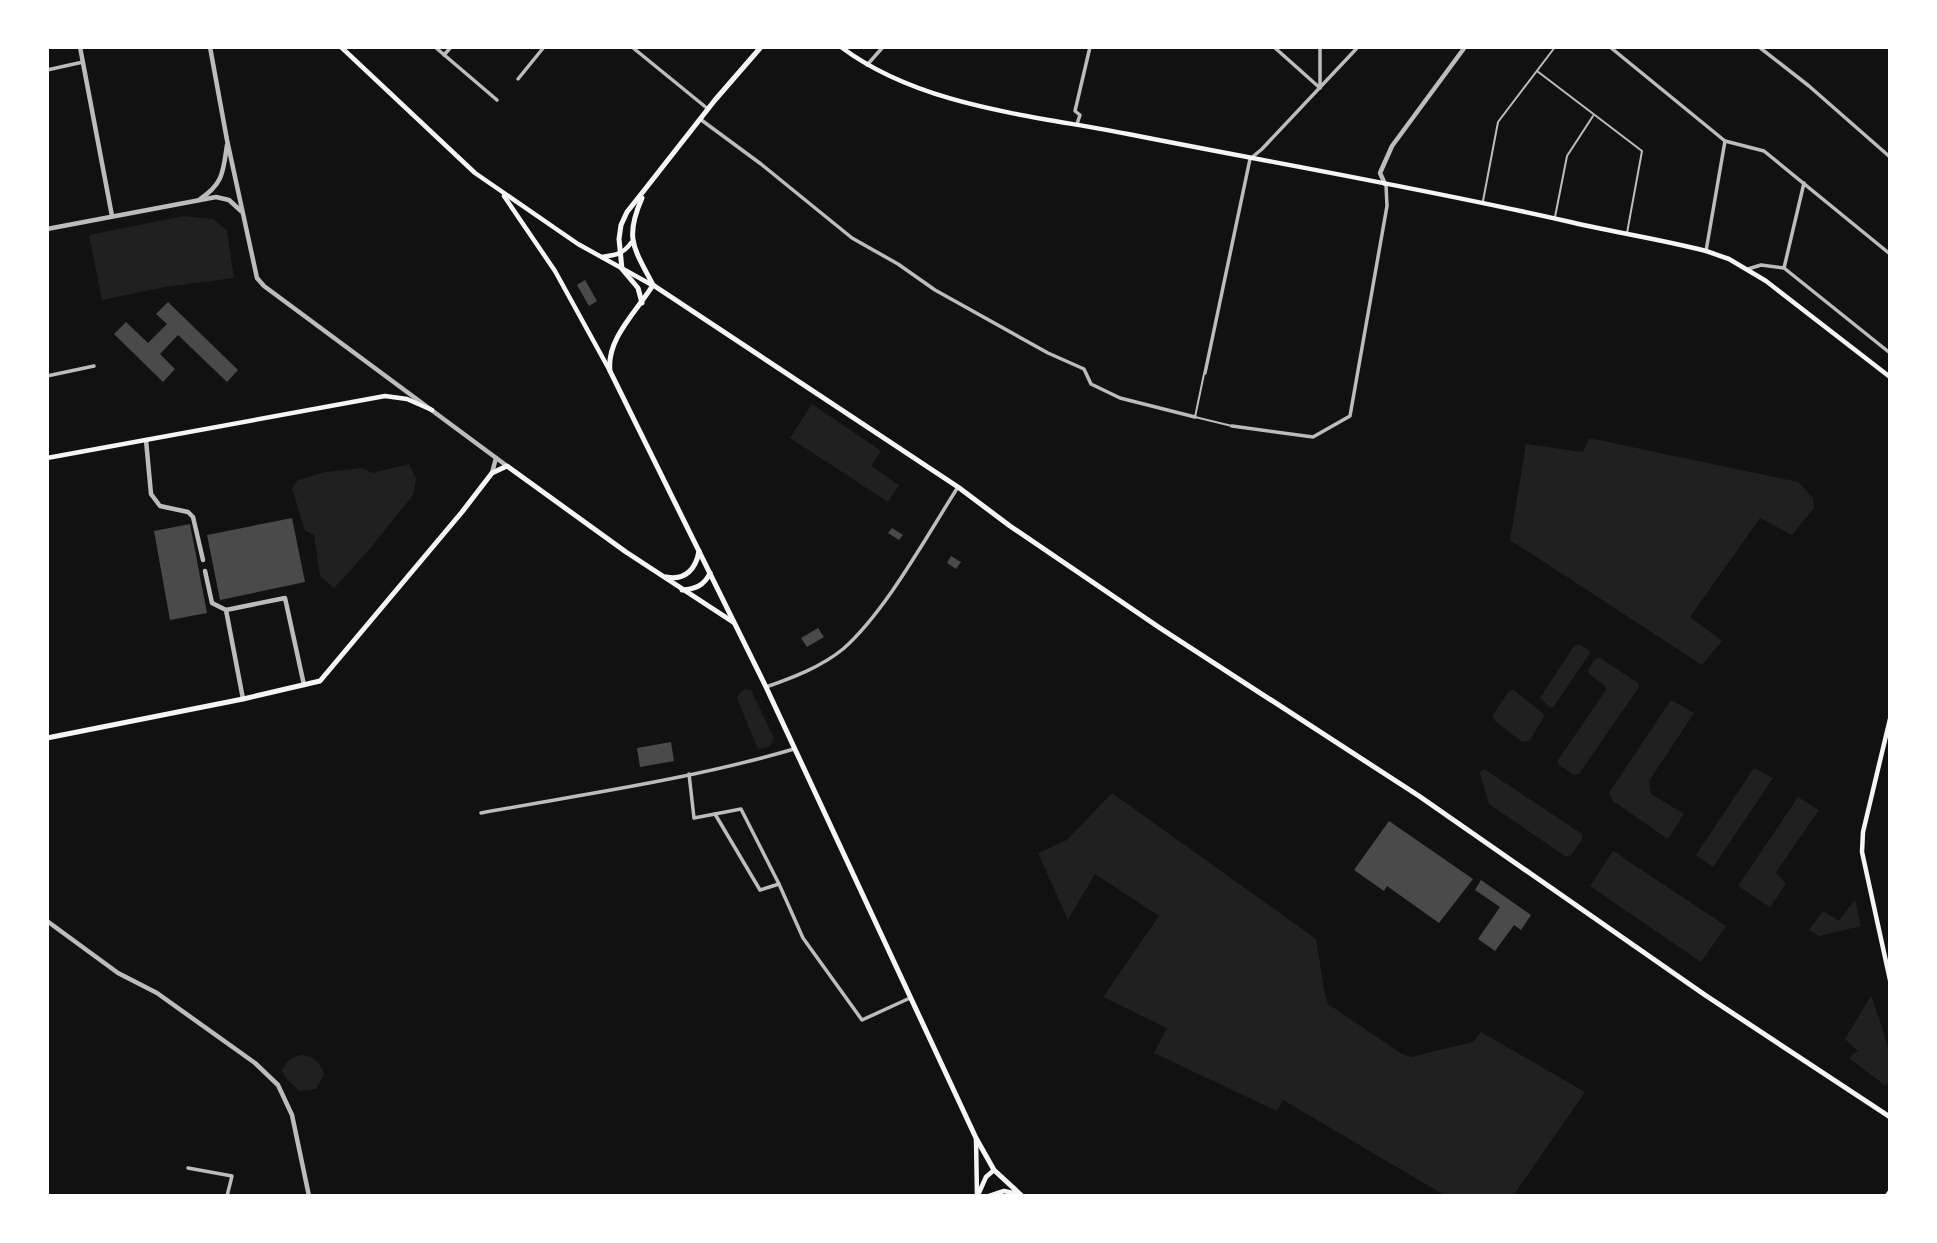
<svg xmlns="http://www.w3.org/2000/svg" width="1937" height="1243" font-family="Commissioner,sans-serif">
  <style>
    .green { fill: #202020 }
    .building { fill: #4a4a4a }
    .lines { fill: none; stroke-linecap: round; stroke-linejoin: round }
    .service { stroke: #bcbcbc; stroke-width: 2 }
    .minor { stroke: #bcbcbc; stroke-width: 3.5 }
    .tertiary { stroke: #bcbcbc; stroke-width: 4.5 }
    .secondary { stroke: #f5f5f5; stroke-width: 4.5 }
    .primary { stroke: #f5f5f5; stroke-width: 5 }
  </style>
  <rect width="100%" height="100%" fill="#111"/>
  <g class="green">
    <polygon points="184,216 213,219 227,231 234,278 165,287 102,300 89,235"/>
    <polygon points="812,404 881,451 871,466 899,485 888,502 790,438"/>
    <polygon points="1589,438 1798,482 1813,498 1814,508 1792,535 1760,518 1690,617 1722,641 1702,665 1510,540 1526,444 1583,452"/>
    <polygon points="409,464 416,479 413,495 369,550 334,588 320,576 314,535 305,531 292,488 298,480 325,472 362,468 373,473"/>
    <polygon points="1579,644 1588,650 1590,653 1554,706 1550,708 1540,698 1574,646"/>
    <polygon points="1600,658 1638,683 1639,687 1579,774 1574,775 1558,764 1558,760 1606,690 1604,685 1589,674 1588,670 1595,659"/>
    <polygon points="745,689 751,690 774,738 769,747 758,749 737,698 740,692"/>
    <polygon points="1514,690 1545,715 1530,740 1522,742 1494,720 1493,715 1509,691"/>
    <polygon points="1671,700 1694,713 1649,781 1651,794 1684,814 1668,839 1613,801 1609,793"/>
    <polygon points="1754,768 1773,778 1713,867 1696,855"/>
    <polygon points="1484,769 1582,834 1582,840 1570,856 1565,856 1489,804 1480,773"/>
    <polygon points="1112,793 1316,939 1325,995 1328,1004 1402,1054 1411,1057 1473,1042 1481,1032 1585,1092 1513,1196 1446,1196 1283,1100 1277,1111 1154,1053 1167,1028 1103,997 1159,916 1095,874 1068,920 1038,853 1067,840"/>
    <polygon points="1798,797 1819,810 1776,872 1786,884 1770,907 1738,886"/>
    <polygon points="1613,851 1726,926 1701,962 1590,886"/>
    <polygon points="1855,899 1861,926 1819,936 1809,930 1823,911 1839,921"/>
    <path d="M1871,996C1878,1017 1900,1067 1886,1086L1849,1058L1858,1051L1845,1039Z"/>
    <path d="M303,1055C315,1057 321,1063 324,1075L316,1089L299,1091L285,1077L282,1070C288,1060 292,1056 303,1055Z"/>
  </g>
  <g class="building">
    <polygon points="585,280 597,301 589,306 577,285"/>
    <polygon points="168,302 238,370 227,382 178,335 160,354 175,369 163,382 114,334 126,322 148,343 167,324 156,314"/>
    <polygon points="292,518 305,582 220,600 207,535"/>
    <polygon points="190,524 207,613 170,620 154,531"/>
    <polygon points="892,528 903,535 899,540 888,533"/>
    <polygon points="951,556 961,562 956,569 947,563"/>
    <polygon points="818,628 824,637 807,647 801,638"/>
    <polygon points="671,742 674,761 640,767 637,748"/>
    <polygon points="1389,821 1473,879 1439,923 1387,886 1384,891 1354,870"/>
    <polygon points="1481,880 1531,915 1521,930 1514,925 1495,951 1478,939 1500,907 1475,890"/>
  </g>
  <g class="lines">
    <g class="service">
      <polyline points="1537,71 1642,151 1627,233"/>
      <polyline points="1483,201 1498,122 1555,47"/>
      <polyline points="1555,217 1567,156 1593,116"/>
      <polyline points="1204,374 1195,417 1232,426"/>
    </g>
    <g class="minor">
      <polyline points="435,47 497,100"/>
      <polyline points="632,47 708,109"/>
      <polyline points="1274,47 1320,88"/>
      <polyline points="1610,47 1725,141 1764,151 1890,254"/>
      <polyline points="1759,47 1809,86 1890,157"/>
      <polyline points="444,55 451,47"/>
      <polyline points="867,65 883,47"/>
      <polyline points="47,70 83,62"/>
      <polyline points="518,79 544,47"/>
      <polyline points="1320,85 1320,47"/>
      <polyline points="700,119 761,164 852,238 898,264 935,290 1048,353 1084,369 1091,384 1120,398 1195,417"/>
      <polyline points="1077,124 1080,115 1075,111 1090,47"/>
      <polyline points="1706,251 1725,141"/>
      <polyline points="1784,268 1804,183"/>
      <polyline points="1748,269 1761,265 1784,268 1890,353"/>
      <polyline points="1205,373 1250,159 1262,149 1358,47"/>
      <polyline points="47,376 94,366"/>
      <polyline points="1232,426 1313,437 1350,416 1387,206 1386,185"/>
      <path d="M766,687C792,678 821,667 843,649C886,611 926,537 958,487"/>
      <polyline points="689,774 694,818 715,814 760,890 779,884 803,938 862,1020 910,998"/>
      <path d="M481,813C585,794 692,779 794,749"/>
      <polyline points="715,814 741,809 779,884"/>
      <polyline points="188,1168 232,1176 227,1196"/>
    </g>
    <g class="tertiary">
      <polyline points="80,47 112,216"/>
      <polyline points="210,47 227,140 257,278 264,286 507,466"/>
      <polyline points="1385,184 1380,173 1392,146 1465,47"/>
      <path d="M200,199C224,183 223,171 227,145"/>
      <polyline points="47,229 216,197 229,200 241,211"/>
      <polyline points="146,440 151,494 160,506 188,512 193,517 203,560"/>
      <polyline points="492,473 496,458"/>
      <polyline points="205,571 212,603 226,610"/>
      <polyline points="243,699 226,610 285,598 304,685"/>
      <polyline points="47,921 118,973 157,993 255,1063 278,1085 292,1115 309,1196"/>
    </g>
    <g class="secondary">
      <polyline points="341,47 475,173 578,244 652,285"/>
      <path d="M841,47C921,107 1032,115 1128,134C1274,163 1421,188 1566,221C1612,232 1660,239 1706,251L1729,259L1766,281L1890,377"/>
      <polyline points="504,196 555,271 610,371"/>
      <path d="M602,257C616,255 623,254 631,243"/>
      <polyline points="47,458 385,396 407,399 432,410"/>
      <polyline points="1890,719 1863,832 1862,852 1890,980"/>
      <polyline points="976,1139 977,1196"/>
      <polyline points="978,1195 986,1177 994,1170"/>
      <polyline points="989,1196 1004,1191 1018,1194"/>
    </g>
    <g class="primary">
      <path d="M642,198C624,239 634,248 653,285"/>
      <polyline points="653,285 958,487 1010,526 1160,628 1419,796 1705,995 1890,1117"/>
      <path d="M653,285C637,311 606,339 610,371L766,687L976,1138L994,1170L1022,1196"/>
      <polyline points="642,303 638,288 622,269 619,239 621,225 627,212 646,188 715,100 761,47"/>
      <path d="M666,577C685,581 696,569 699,551"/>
      <path d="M682,590C695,589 704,586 710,573"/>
      <polyline points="47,738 243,699 320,681 462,512 492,473 507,466 626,552 733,622"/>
      <polyline points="1887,1196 1890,1192"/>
    </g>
  </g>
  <rect width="1937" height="1243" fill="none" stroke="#ffffff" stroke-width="98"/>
</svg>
